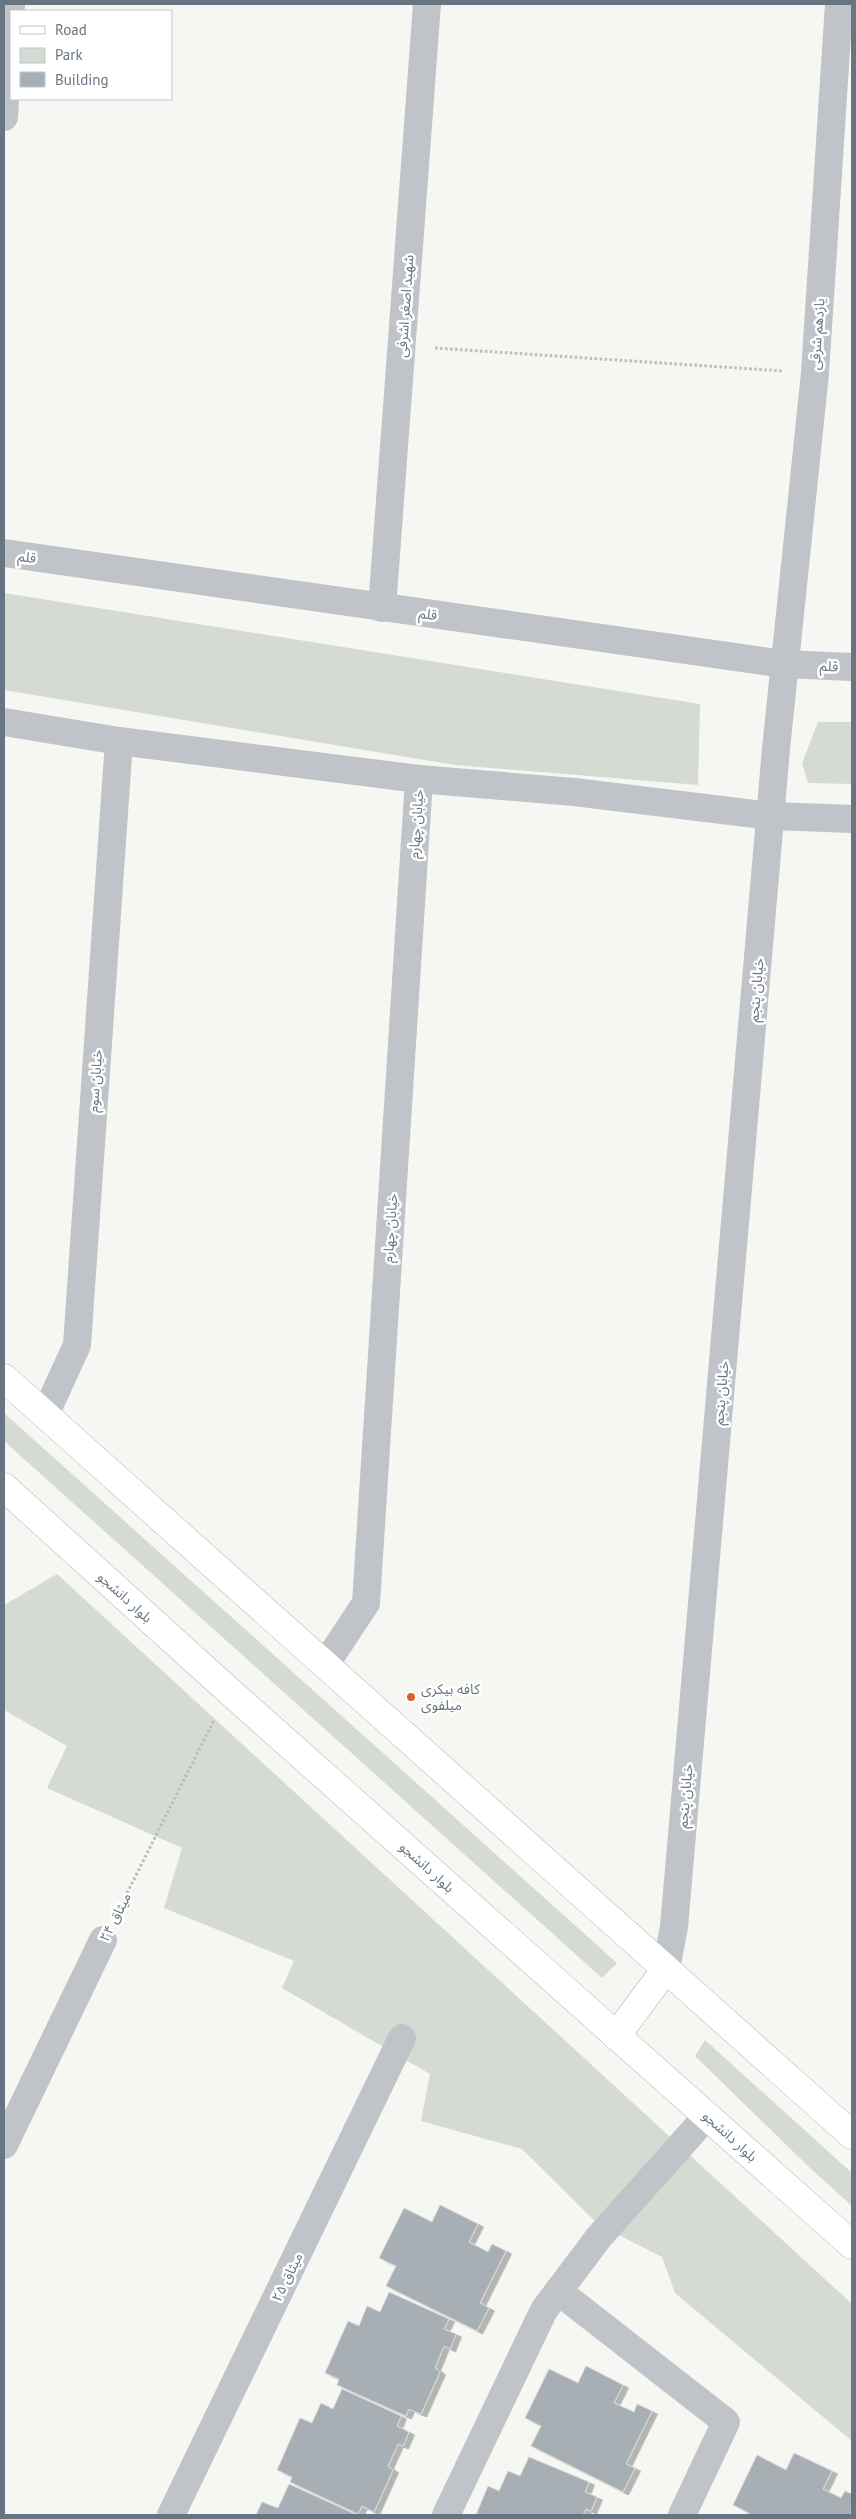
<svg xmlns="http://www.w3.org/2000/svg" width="856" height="2519" font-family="'PT Sans','Noto Sans Arabic',sans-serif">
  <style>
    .green { fill: #d5dbd3 }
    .building { fill: #a7aeb4; stroke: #d7d8d6; filter: url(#shadow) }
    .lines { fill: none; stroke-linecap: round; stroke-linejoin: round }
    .major-casing { stroke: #b3b7bb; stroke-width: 29 }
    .path { stroke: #babcbf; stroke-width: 3; stroke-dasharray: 2.5 2.5; stroke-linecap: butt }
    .minor { stroke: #c0c3c7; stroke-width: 28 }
    .major { stroke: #fff; stroke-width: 28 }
    .poi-dot { fill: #d66233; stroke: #fff; stroke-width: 2 }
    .labels { text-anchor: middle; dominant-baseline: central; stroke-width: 5; stroke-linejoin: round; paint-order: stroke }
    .street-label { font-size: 14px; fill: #677582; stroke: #fff }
    .poi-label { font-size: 14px; fill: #677582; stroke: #fff; text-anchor: start }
  </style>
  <defs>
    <filter id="shadow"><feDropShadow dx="5.5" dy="3" stdDeviation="0" flood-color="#0004"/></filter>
  </defs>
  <rect width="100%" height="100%" fill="#f6f6f3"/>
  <g class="green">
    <polygon points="4,593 700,704 698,785 455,765 4,690"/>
    <polygon points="818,722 852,722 852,784 808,783 802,763"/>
    <polygon points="4,1413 617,1963 602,1978 4,1441"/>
    <polygon points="57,1574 852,2304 852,2441 675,2293 662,2257 599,2225 522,2149 421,2121 430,2074 282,1988 294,1961 164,1908 182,1848 47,1788 67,1746 4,1710 4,1605"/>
    <polygon points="705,2040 852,2173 852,2206 810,2168 695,2056"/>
  </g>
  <g class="building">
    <polygon points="440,2205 478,2224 469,2242 488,2252 492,2244 506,2251 480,2303 489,2308 477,2331 386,2286 396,2266 379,2258 404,2208 432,2222"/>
    <polygon points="389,2292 449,2319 444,2329 456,2334 450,2349 444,2346 435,2368 440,2372 421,2414 409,2409 406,2416 337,2385 339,2379 325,2373 348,2321 359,2326 367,2306 380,2312"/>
    <polygon points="586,2366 623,2385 614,2403 634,2412 637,2404 652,2411 626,2464 635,2468 623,2492 531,2446 541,2426 525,2418 549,2369 578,2383"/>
    <polygon points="342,2389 401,2416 397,2426 409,2432 403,2446 398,2444 388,2466 393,2470 374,2512 362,2506 358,2514 290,2482 292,2477 277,2470 300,2418 312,2423 321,2403 333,2409"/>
    <polygon points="794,2453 832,2471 823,2489 841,2498 845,2491 852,2494 851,2515 748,2515 749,2513 733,2505 757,2455 786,2470"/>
    <polygon points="529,2457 589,2482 585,2492 597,2497 591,2511 586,2509 583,2515 476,2515 488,2486 499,2491 508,2471 520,2476"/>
    <polygon points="289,2484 357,2515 256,2515 262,2502 278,2508"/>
  </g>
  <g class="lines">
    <defs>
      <g id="major">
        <polyline points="4,1378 852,2135"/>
        <polyline points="4,1487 229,1691 852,2245"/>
        <polyline points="616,2036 666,1969"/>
      </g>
    </defs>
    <use href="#major" class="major-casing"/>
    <g class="path">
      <polyline points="435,348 783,371"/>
      <polyline points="118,1911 214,1720"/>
    </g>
    <g class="minor">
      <polyline points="4,117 11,4"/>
      <polyline points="4,553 784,664 852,667"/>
      <polyline points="382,608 427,4"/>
      <polyline points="4,722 119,741 419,779 574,792 772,816 852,819"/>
      <polyline points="45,1415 77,1345 119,741"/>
      <polyline points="325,1665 366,1603 419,779"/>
      <polyline points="666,1969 674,1927 776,749 815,373 839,4"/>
      <polyline points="4,2145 103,1940"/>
      <polyline points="558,2291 726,2422 682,2515"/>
      <polyline points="171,2515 402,2038"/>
      <polyline points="446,2515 544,2310 599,2237 707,2116"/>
    </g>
    <use href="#major" class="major"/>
  </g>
  <circle class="poi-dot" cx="411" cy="1697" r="5"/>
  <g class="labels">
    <g class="street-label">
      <text transform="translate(405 306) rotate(-86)">شهید اصغر اشرفی</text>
      <text transform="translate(817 334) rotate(-86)">یازدهم شرقی</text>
      <text transform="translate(27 557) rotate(8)">قلم</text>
      <text transform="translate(428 614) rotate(8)">قلم</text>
      <text transform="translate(829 666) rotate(3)">قلم</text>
      <text transform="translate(416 824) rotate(-86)">خیابان چهارم</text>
      <text transform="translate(756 990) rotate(-85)">خیابان پنجم</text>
      <text transform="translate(95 1081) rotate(-86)">خیابان سوم</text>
      <text transform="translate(390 1228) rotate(-86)">خیابان چهارم</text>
      <text transform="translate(721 1393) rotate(-85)">خیابان پنجم</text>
      <text transform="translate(125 1597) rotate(42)">بلوار دانشجو</text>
      <text transform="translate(685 1796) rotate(-85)">خیابان پنجم</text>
      <text transform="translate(427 1867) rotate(42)">بلوار دانشجو</text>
      <text transform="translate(115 1917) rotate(-63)">میثاق ۲۴</text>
      <text transform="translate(730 2136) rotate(42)">بلوار دانشجو</text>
      <text transform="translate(287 2277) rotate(-64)">میثاق ۲۵</text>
    </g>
    <g class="poi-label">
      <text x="421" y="1689">کافه بیکری<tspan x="421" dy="16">میلفوی</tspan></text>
    </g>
  </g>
  <rect width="856" height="2519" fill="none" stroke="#677582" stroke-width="10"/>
  <rect x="10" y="10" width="162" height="90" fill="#ffffff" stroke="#c2c8cd"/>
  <rect x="20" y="26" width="25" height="8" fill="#ffffff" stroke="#c2c8cd"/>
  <text x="55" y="35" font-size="15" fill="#677582">Road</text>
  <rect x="20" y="48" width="25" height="15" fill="#d5dbd3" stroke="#c2c8cd"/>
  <text x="55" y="60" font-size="15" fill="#677582">Park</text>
  <rect x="20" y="72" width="25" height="15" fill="#a7aeb4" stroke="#c2c8cd"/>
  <text x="55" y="85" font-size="15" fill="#677582">Building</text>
</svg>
